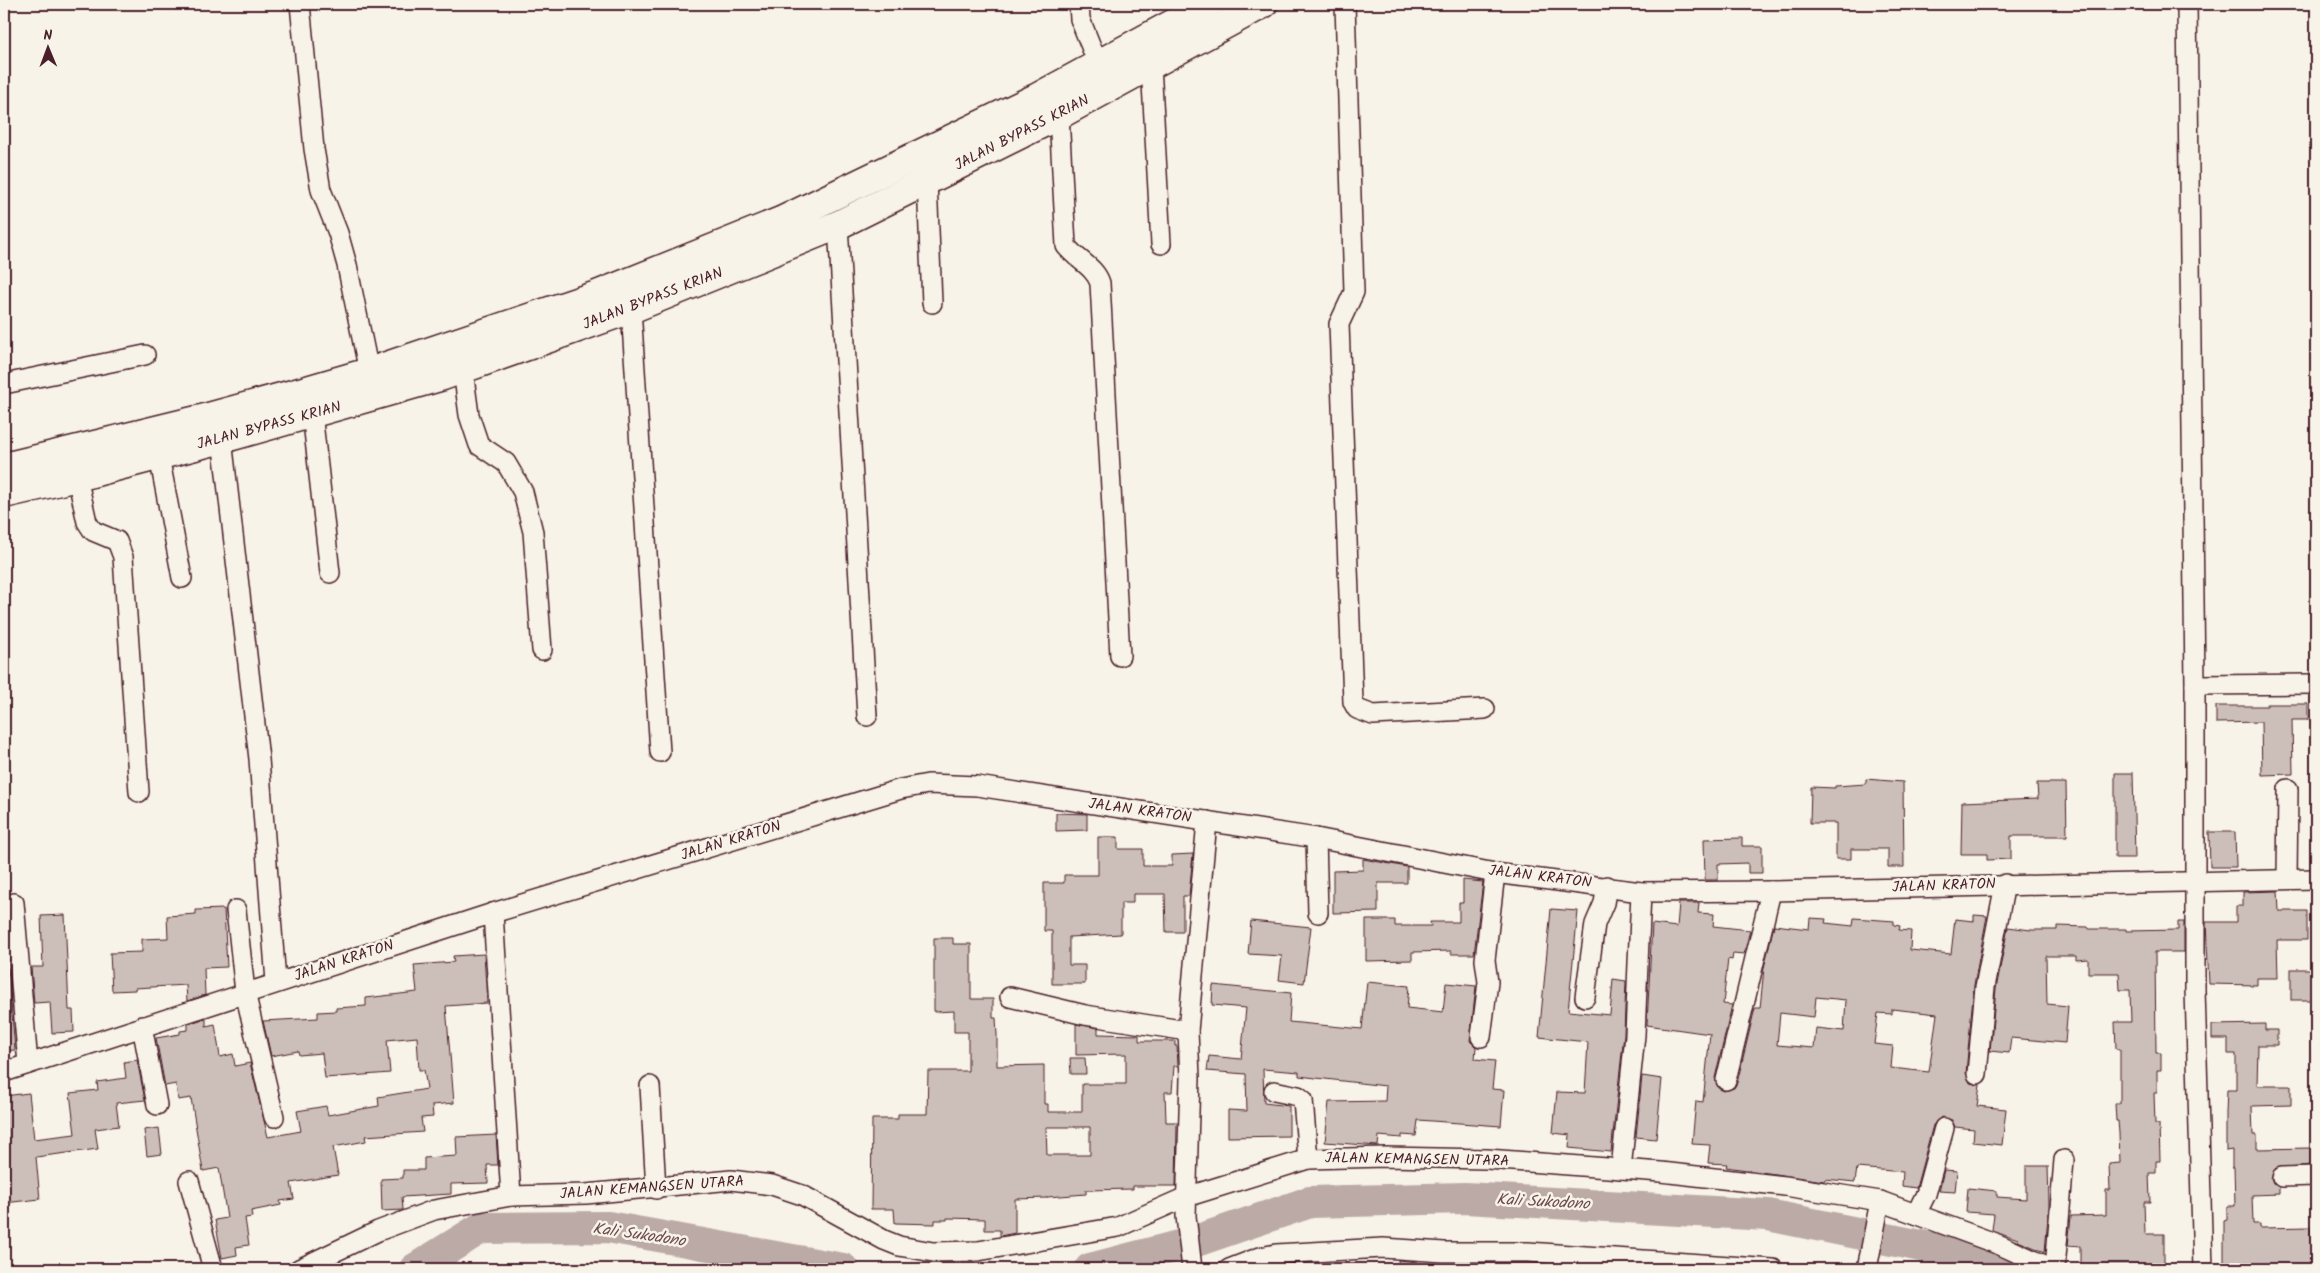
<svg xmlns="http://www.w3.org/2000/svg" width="2320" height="1273" font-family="Kalam,sans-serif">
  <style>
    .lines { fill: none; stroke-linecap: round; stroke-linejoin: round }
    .river { stroke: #bcaaa7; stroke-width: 32 }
    .building { fill: #ccbfb9; stroke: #4a1f2b; fill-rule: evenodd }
    .minor-casing { stroke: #4a1f2b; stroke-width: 22 }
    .highway-casing { stroke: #4a1f2b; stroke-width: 31 }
    .minor { stroke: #f7f3e8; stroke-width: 19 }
    .highway { stroke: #f7f3e8; stroke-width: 28 }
    .labels { text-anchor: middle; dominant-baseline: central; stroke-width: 5; stroke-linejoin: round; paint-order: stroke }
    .street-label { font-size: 15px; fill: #4a1f2b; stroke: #f7f3e8 }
    .water-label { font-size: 16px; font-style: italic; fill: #6c4950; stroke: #f7f3e8 }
  </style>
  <rect width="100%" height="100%" fill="#f7f3e8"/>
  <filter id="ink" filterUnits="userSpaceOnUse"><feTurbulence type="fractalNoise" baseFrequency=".02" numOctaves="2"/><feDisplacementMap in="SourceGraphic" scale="10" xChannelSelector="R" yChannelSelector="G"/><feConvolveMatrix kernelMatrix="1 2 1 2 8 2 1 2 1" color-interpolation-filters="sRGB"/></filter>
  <g filter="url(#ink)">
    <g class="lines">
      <g class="river">
        <polyline points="415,1269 481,1228 608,1227 843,1269"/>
        <polyline points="1090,1269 1190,1243 1310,1202 1465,1198 1768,1215 1966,1255 1999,1269"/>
      </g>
    </g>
    <g class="building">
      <polygon points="2267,704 2308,704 2308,720 2292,720 2293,774 2262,775 2261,722 2216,723 2216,706 2267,706"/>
      <polygon points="2115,773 2133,773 2135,858 2115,858"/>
      <polygon points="1866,779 1903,782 1904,867 1888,867 1888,849 1851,849 1851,859 1836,859 1836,823 1810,823 1811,787 1835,788 1835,786 1866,784"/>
      <polygon points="2037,783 2066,783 2067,836 2011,836 2011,859 1987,860 1987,854 1961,854 1962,802 2038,799"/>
      <polygon points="1056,813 1087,814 1087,830 1056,831"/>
      <polygon points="2209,832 2235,832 2236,867 2210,867"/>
      <polygon points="1098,837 1118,837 1118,849 1143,849 1143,866 1172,866 1172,855 1193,854 1189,896 1183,896 1183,932 1166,932 1165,894 1133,894 1133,903 1121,903 1121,934 1069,937 1069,965 1085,965 1085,984 1052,984 1052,931 1044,931 1044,883 1064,883 1064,875 1098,875"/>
      <polygon points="1742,838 1742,846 1762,846 1762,873 1748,873 1748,863 1718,864 1718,880 1705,880 1704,839"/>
      <polygon points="1363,859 1407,867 1407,883 1378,883 1378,912 1333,913 1333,871 1363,870"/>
      <polygon points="1463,880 1483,882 1474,954 1451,954 1451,951 1412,952 1412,960 1366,961 1366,920 1395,920 1395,926 1431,926 1430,922 1459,922 1459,903 1463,903"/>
      <polygon points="2278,891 2279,911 2307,911 2307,940 2277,940 2278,978 2257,978 2257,985 2209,984 2206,922 2236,922 2236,906 2243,906 2243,892"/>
      <path d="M1679,903H1699L1698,913L1714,914L1713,926L1750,930L1744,954L1733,953L1732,960L1728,959L1723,1004L1732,1005L1715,1078L1718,1088L1724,1091L1734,1088L1737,1083L1755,1008H1760L1764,968L1774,925L1809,929L1810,918L1826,919L1825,923L1853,926L1854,918L1894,921V925L1900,926L1899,930L1911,931L1910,950L1951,954L1955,919L1974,921V915L1987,916L1974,985L1966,1073L1970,1083L1980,1085L1977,1106L2006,1109L2002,1145L1973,1142L1974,1129L1955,1127L1952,1120L1941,1117L1933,1125L1916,1188L1902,1186L1903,1172L1857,1168L1855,1182L1825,1179L1824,1181L1726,1167L1727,1164L1708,1163L1710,1145L1692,1144L1696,1101L1703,1102L1710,1034L1647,1025L1652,924L1677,927ZM1816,997L1846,1000L1844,1031L1816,1028L1814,1048L1777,1045L1780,1013L1814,1017ZM1892,1009L1937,1014L1929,1072L1891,1068L1893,1046L1874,1044L1878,1013L1892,1014Z"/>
      <polygon points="224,909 227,967 204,968 205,995 187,1001 186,985 135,988 135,990 112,991 110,953 142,952 142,939 168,938 167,916 196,914 196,910"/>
      <polygon points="1551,909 1578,911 1568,1011 1610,1015 1613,979 1626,981 1624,1034 1611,1152 1569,1148 1570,1135 1553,1133 1557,1092 1585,1093 1588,1042 1539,1037"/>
      <polygon points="65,915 69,1010 73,1010 74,1032 52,1033 50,1002 34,1003 31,967 43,967 41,916"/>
      <polygon points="1251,921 1311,927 1304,983 1279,980 1282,956 1248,954"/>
      <polygon points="2178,922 2184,922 2184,952 2155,952 2156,1053 2161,1053 2161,1070 2157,1070 2157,1093 2154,1093 2155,1124 2159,1124 2160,1161 2156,1161 2156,1173 2149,1173 2150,1202 2144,1202 2145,1234 2164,1234 2164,1269 2080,1268 2080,1247 2068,1246 2071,1216 2106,1215 2106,1190 2110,1190 2109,1164 2120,1163 2119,1133 2118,1121 2116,1121 2115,1103 2120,1103 2120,1049 2116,1049 2115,1022 2131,1022 2130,990 2120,990 2119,973 2088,973 2088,959 2076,960 2076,956 2046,956 2047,1004 2068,1006 2065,1043 2011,1038 2009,1053 1990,1051 1996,989 2008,927 2031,930 2057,930 2057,926 2088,927 2089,929 2126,929 2126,931 2178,930"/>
      <path d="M934,938H953V944H971V999H993V1018H996L997,1035V1066L1044,1065V1104H1048V1112H1082V1084H1126V1054L1076,1055V1024L1098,1028V1034L1139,1035V1041H1175V1046H1177L1178,1066H1174L1172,1092H1165L1166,1122H1177L1176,1186H1133V1189L1086,1190V1194L1047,1197V1198L1015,1199V1233L1000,1236V1230H985V1219L947,1218V1220H935V1224L895,1223L894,1209H871L872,1119H898V1114H927L928,1071H968V1032H954V1011L934,1012ZM1046,1127H1090V1155H1047Z"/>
      <polygon points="484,954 487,1003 446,1006 454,1103 432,1105 433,1117 421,1118 423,1132 365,1136 366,1141 333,1147 338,1175 291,1183 294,1199 280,1201 281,1205 251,1211 252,1217 245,1218 249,1245 236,1247 237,1255 222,1258 215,1220 227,1218 219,1168 203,1171 191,1098 178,1100 176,1084 165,1086 156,1038 180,1034 180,1031 188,1030 188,1024 206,1018 206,1026 215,1024 220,1057 233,1054 235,1066 250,1063 268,1137 301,1131 297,1111 326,1106 328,1115 379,1106 378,1097 427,1089 424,1070 419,1070 417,1037 387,1040 390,1073 325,1078 322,1053 299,1055 298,1051 271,1056 263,1021 318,1018 318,1012 336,1011 336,1008 366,1006 366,998 417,992 414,965 454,962 453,956"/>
      <polygon points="4,968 8,968 15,1050 4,1051"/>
      <rect x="2291" y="969" width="25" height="31"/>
      <polygon points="1367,982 1409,986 1407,1008 1443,1012 1446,983 1476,986 1470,1041 1476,1047 1475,1059 1495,1061 1492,1089 1504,1090 1501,1126 1418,1120 1416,1136 1402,1135 1402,1138 1379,1136 1378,1146 1325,1142 1329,1102 1385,1101 1386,1086 1299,1076 1299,1072 1263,1069 1264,1103 1289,1106 1289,1136 1228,1137 1228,1110 1247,1111 1246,1074 1207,1071 1209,1056 1241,1059 1246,1008 1212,1005 1213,985 1291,993 1289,1022 1362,1029"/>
      <polygon points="2265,1024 2265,1030 2277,1030 2277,1045 2258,1045 2257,1086 2291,1086 2291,1105 2252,1106 2253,1135 2257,1135 2257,1149 2311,1148 2311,1165 2276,1168 2271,1178 2273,1183 2279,1187 2279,1194 2252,1195 2253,1224 2260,1224 2260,1228 2311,1227 2311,1244 2314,1244 2315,1265 2286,1267 2286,1269 2224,1269 2224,1221 2227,1220 2227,1206 2235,1206 2234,1167 2232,1167 2232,1150 2226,1151 2226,1113 2227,1090 2236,1090 2236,1054 2228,1054 2228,1039 2212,1039 2212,1025"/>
      <polygon points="1070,1058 1085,1058 1086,1074 1071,1074"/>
      <polygon points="137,1060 145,1100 116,1103 119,1126 95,1129 98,1149 36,1157 40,1199 4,1203 4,1096 29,1093 34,1139 75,1134 70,1093 98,1090 97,1082 126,1078 124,1062"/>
      <polygon points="1642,1076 1662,1079 1656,1139 1636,1137"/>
      <polygon points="159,1128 162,1154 147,1156 144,1130"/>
      <polygon points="496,1135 498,1165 487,1165 488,1183 451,1184 451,1194 402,1197 403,1210 382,1211 381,1179 403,1178 403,1170 424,1170 424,1158 457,1156 456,1137"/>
      <polygon points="2026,1166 2048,1166 2049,1205 2045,1252 2018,1241 2018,1239 1992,1230 1994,1214 1966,1212 1968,1188 1997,1191 1997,1197 2026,1199"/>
      <polygon points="1944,1170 1957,1171 1955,1192 1939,1191"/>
      <polygon points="1398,1260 1417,1262 1417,1269 1399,1269"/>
    </g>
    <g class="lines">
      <defs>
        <g id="minor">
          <polyline points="300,4 314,149 321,190 338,233 347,265 369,372"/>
          <polyline points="1079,4 1080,19 1098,64"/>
          <polyline points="1345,4 1354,292 1339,324 1353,702 1357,709 1373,715 1485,709"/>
          <polyline points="2187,4 2195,685 2195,989 2203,1269"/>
          <polyline points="1151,65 1161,244"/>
          <path d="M1059,115L1066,246C1077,260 1095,267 1100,283L1120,656"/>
          <polyline points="927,181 932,303"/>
          <polyline points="838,225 867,716"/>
          <polyline points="631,309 660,752"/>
          <polyline points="463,370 469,415 479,445 506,463 523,492 533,532 542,650"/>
          <polyline points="4,384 145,355"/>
          <polyline points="312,413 330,573"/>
          <polyline points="222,439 259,759 276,982"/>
          <polyline points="159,456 182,578"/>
          <polyline points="77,477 87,522 93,531 117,541 123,557 139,792"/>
          <polyline points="2195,685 2316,684"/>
          <polyline points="1316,838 1318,913"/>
          <polyline points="2287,879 2288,789"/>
          <polyline points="14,903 28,1064"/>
          <polyline points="236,910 245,992 274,1117"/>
          <polyline points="493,913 511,1196"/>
          <polyline points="1010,997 1085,1015 1188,1031"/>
          <polyline points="1585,997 1595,924 1604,903 1607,886"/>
          <polyline points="142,1026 157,1105"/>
          <polyline points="1481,1037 1488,982 1485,960 1495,873"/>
          <polyline points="4,1072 493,913 901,789 928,784 977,786 1316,838 1495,873 1641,892 1771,891 2316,879"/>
          <polyline points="1977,1074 1985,987 2005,884"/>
          <polyline points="1726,1080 1771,891"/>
          <polyline points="650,1086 656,1189"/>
          <polyline points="1274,1091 1298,1096 1303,1100 1308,1159"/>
          <polyline points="1621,1169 1635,1035 1641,892"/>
          <polyline points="2282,1177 2316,1176"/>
          <polyline points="189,1181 213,1269"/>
          <polyline points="1916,1214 1926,1194 1944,1128"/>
          <polyline points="299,1269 378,1231 434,1210 511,1196 586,1194 731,1180 772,1185 802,1195 884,1240 899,1246 933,1252 978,1251 1118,1227 1186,1197 1308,1159 1385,1157 1487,1159 1661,1172 1785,1186 1880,1201 2000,1245 2053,1269"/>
          <polyline points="1192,1269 1186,1216 1190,1078 1188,1031 1207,821"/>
          <polyline points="1229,1269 1260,1257 1276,1254 1383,1248 1444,1252 1528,1252 1773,1269"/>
          <polyline points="1867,1269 1880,1201"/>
          <polyline points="2055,1269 2064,1160"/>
        </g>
        <g id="highway">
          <polyline points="4,467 205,418 307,390 369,372 597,295 781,221 1036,98 1209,4"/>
          <polyline points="4,494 77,477 222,439 443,376 631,309 838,225 1059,115 1263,4"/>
        </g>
      </defs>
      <use href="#minor" class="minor-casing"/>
      <use href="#highway" class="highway-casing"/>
      <use href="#minor" class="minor"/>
      <use href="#highway" class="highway"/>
    </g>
  </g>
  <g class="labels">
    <g class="street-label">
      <text transform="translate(1022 133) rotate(-27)">JALAN BYPASS KRIAN</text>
      <text transform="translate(653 299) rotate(-21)">JALAN BYPASS KRIAN</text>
      <text transform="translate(269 426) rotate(-15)">JALAN BYPASS KRIAN</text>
      <text transform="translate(1140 811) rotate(8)">JALAN KRATON</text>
      <text transform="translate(731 841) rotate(-17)">JALAN KRATON</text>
      <text transform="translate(1540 877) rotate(7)">JALAN KRATON</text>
      <text transform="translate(1944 886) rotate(-2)">JALAN KRATON</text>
      <text transform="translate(344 961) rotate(-18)">JALAN KRATON</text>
      <text transform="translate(1417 1160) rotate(1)">JALAN KEMANGSEN UTARA</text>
      <text transform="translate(652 1188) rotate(-4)">JALAN KEMANGSEN UTARA</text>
    </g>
    <g class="water-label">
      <text transform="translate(1543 1202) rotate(3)">Kali Sukodono</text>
      <text transform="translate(639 1235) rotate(8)">Kali Sukodono</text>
    </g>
  </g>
  <rect width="2320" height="1273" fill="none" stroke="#f7f3e8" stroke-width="20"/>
  <rect x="10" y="10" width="2300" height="1253" fill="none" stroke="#4a1f2b" stroke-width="2" filter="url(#ink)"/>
  <g transform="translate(48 48) rotate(359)" stroke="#f7f3e8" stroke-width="4" paint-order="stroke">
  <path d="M0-4L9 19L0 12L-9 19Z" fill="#4a1f2b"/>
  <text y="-8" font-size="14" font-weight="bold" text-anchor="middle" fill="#4a1f2b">N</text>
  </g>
</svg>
